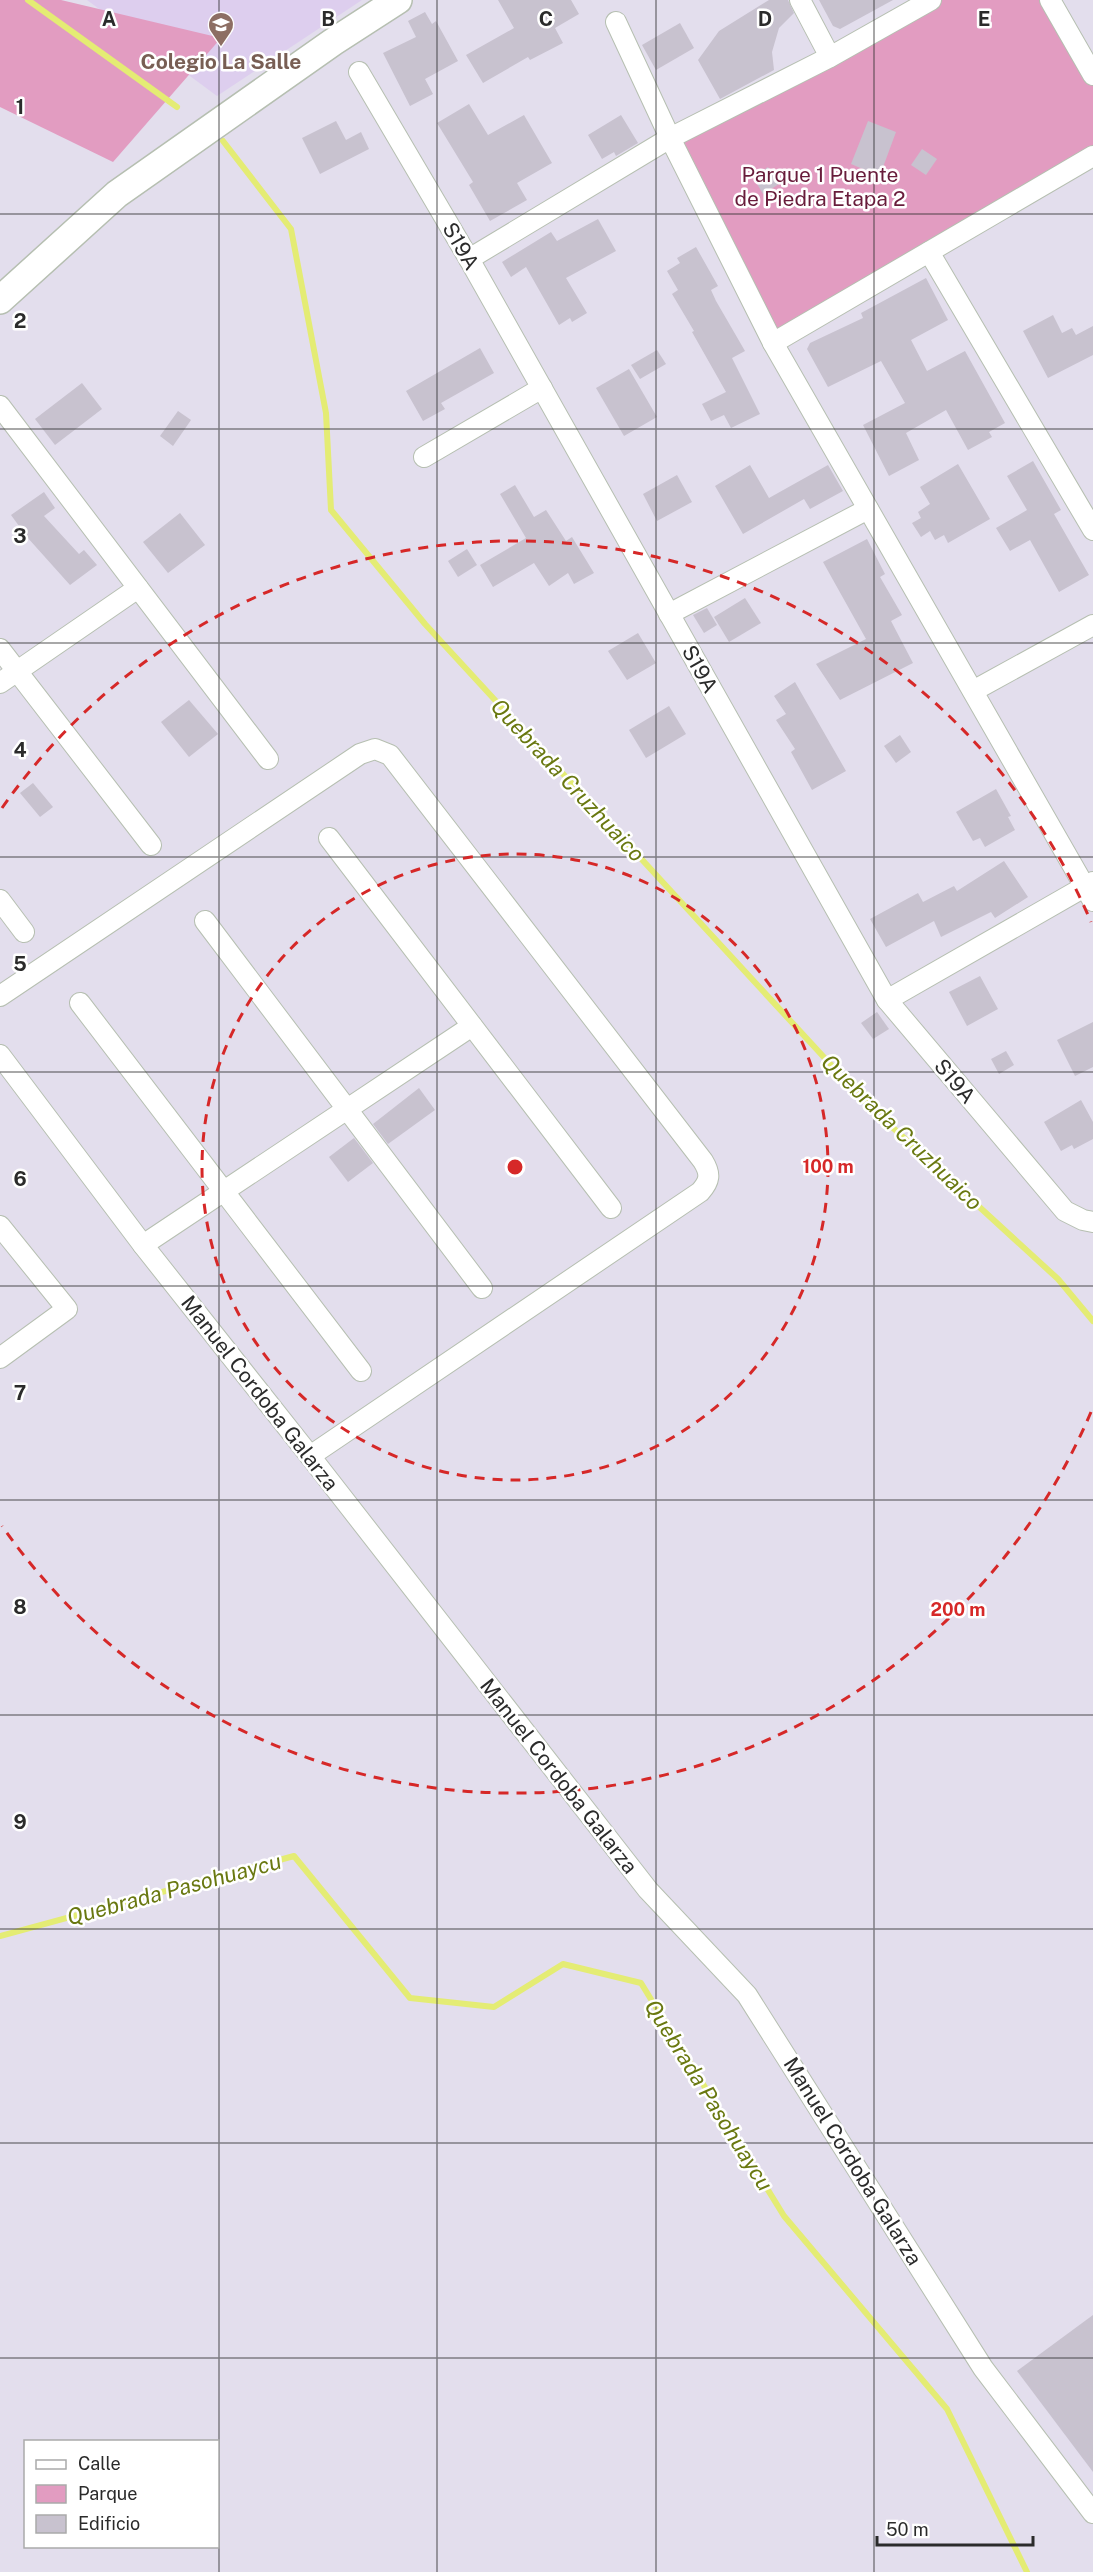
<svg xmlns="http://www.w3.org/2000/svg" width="1093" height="2572" font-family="'Public Sans',sans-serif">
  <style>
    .education { fill: #ddceee }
    .green { fill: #e29cc1 }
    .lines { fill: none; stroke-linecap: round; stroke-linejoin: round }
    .stream { stroke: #e4ec74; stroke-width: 6 }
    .building { fill: #c8c2cf }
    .street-casing { stroke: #b6bfb1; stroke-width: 22 }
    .secondary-casing { stroke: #b6bfb1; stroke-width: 30 }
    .street { stroke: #fff; stroke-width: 20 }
    .secondary { stroke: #fff; stroke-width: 27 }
    .grid { fill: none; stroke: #2b2b2b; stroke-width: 1.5; stroke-opacity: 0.55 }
    .ring { fill: none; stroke: #d62828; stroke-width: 3; stroke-dasharray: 10 8 }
    .labels { text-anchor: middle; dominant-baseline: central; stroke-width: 5; stroke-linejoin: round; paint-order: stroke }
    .education-label { font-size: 21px; font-weight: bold; fill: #785e54; stroke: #fff }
    .park-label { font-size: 21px; fill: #681c3b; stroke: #fff }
    .street-label { font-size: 21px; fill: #2b2b2b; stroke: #fff }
    .water-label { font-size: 22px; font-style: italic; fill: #697810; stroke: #fff }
    .grid-label { font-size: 20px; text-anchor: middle; font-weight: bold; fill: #2b2b2b; stroke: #fff; stroke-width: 5; stroke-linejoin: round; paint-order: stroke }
    .centre { fill: #d62828; stroke: #fff; stroke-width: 3 }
    .ring-label { font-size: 18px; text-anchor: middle; font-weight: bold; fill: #d62828; stroke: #fff; stroke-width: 5; stroke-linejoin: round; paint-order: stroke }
  </style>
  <rect width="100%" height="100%" fill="#e3deed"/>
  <polygon class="education" points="87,0 362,0 217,96"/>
  <g class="green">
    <polygon points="0,0 61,0 221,38 113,162 0,107"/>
    <polygon points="931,0 1050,0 1093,75 1093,156 773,343 670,138"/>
  </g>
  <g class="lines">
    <g class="stream">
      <polyline points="28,0 177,107"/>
      <polyline points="223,141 291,229 326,413 331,510 425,624 867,1104 1058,1279 1093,1321"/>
      <polyline points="0,1936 294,1856 410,1998 494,2007 563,1964 641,1983 784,2216 947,2409 1027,2572"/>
    </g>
  </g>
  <g class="building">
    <polygon points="498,0 571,0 579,14 555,28 563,43 530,60 528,57 483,83 466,55 514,28"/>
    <polygon points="769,0 788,0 794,13 779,28 772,52 774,70 720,99 698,60 719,31"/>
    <polygon points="819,0 893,0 840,29 833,26"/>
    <polygon points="425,12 432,24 436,21 458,61 425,79 433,94 410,106 383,53 416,37 408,21"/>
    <polygon points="680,23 694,48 656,70 642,45"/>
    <polygon points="469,104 488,135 524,115 552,163 517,183 527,200 490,221 469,185 473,182 437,123"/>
    <polygon points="621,115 638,143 616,156 614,152 602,159 588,135"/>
    <polygon points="336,121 346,140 361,132 369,149 320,174 302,138"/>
    <polygon points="868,121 896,132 879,178 877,175 851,164"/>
    <polygon points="922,149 937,159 926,175 911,165"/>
    <polygon points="768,167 779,184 763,194 753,177"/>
    <polygon points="598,219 616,251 566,278 587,313 572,322 570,318 559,325 526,267 511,277 502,262 551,232 557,241"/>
    <polygon points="696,247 718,286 711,290 716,301 745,351 732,358 760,414 731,428 724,415 711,421 702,404 726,392 692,332 694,331 672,294 678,290 667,271 680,263 677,258"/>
    <polygon points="926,278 948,320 911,340 927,371 965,351 1005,423 989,432 992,437 968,450 946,410 906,433 919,460 889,476 863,425 905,403 881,361 828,387 807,349 810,343 863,318 861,313"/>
    <polygon points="1053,315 1062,333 1072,328 1076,335 1093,326 1093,355 1048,378 1023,331"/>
    <polygon points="480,348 494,373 441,403 445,409 423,421 406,391"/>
    <polygon points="657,350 666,364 640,379 631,365"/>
    <polygon points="629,369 657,417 624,436 596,388"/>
    <polygon points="82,383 102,409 55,445 35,419"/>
    <polygon points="178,411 191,420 173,446 160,436"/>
    <polygon points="1033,461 1061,510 1054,514 1089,575 1059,592 1030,540 1010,551 996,528 1027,510 1007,476"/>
    <polygon points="958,464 990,519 948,543 944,535 935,540 930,531 921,537 912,523 921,518 918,512 930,504 920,487"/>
    <polygon points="750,465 769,498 828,465 843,491 810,509 804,499 743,534 715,486"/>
    <polygon points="677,475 692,502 657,521 643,494"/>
    <polygon points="515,485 534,517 546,510 566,541 572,537 594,573 574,584 568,573 549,586 534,563 493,587 480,565 526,538 500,494"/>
    <polygon points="44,492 55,508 44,516 79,554 84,550 97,565 70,585 27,537 11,515"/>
    <polygon points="180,513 205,545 168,573 143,542"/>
    <polygon points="867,539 885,574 880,577 902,615 891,621 913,663 840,700 816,664 866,639 823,562"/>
    <polygon points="467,549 477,565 458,577 448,561"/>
    <polygon points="745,598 761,623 729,642 714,617"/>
    <polygon points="707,608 717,625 704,633 693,615"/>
    <polygon points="638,633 656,663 627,680 608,651"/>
    <polygon points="795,682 846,771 812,790 791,752 795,749 776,720 786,714 774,696"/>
    <polygon points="189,700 218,734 189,757 161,722"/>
    <polygon points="669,706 686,734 646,758 629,730"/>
    <polygon points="900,735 911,752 896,763 884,746"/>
    <polygon points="33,783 53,807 40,817 20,793"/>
    <polygon points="996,789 1011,816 1008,817 1015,830 985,847 980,838 973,841 956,812"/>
    <polygon points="1004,861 1028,897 995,918 991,912 941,937 934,921 886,947 870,919 918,893 923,902 954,886 957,891"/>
    <polygon points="980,976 998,1009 967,1026 949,992"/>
    <polygon points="877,1012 889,1029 873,1039 861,1023"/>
    <polygon points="1093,1022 1093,1067 1075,1076 1057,1040"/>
    <polygon points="1006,1051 1014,1065 999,1074 991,1059"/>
    <polygon points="419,1088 435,1110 388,1144 373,1124"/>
    <polygon points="1081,1100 1093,1122 1093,1139 1074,1149 1072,1145 1061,1151 1044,1122"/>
    <polygon points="354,1138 373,1163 348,1182 329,1157"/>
    <polygon points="1093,2315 1093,2472 1017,2371"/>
  </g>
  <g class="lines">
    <defs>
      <g id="street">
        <polyline points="800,0 830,57"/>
        <polyline points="1050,0 1093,75"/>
        <polyline points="616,22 670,138 773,343 1093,901"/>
        <polyline points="359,72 469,259 887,1000 1065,1211 1083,1220 1093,1222"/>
        <polyline points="929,252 1093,530"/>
        <polyline points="469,259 670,138 830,57 931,0"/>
        <polyline points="773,343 1093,156"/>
        <polyline points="0,406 268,759"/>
        <polyline points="424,457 542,388"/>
        <polyline points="669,614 868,509"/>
        <polyline points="0,649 151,845"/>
        <polyline points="0,683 138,588"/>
        <polyline points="973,691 1093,625"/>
        <polyline points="329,838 611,1208"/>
        <polyline points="0,900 24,932"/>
        <polyline points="205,921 482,1288"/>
        <path d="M0,996L360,754L375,749L390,755L703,1161C711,1174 710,1181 700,1192L310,1456"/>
        <polyline points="887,1000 1093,882"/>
        <polyline points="80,1003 361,1371"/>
        <polyline points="0,1055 143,1245 310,1456 648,1890 747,1995 983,2368 1093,2513"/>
        <polyline points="0,1226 67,1309 0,1358"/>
        <polyline points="143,1245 472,1026"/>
      </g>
      <polyline id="secondary" points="0,300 117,194 333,42 398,0"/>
    </defs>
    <use href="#street" class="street-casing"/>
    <use href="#secondary" class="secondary-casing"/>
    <use href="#street" class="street"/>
    <use href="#secondary" class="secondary"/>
  </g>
  <path class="grid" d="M219,0V2572M437,0V2572M656,0V2572M874,0V2572M0,214H1093M0,429H1093M0,643H1093M0,857H1093M0,1072H1093M0,1286H1093M0,1500H1093M0,1715H1093M0,1929H1093M0,2143H1093M0,2358H1093"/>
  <g class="ring">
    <circle cx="515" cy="1167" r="313"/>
    <path d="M1091 1412A626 626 0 0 1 2 1526M2 808A626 626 0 0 1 1091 922"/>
  </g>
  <defs>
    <symbol id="school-pin" viewBox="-11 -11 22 30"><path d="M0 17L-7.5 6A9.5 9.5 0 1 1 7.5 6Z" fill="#8d6e63" stroke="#fff"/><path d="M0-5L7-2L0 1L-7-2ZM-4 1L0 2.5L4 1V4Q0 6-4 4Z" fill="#fff"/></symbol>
  </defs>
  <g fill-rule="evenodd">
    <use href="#school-pin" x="206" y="10" width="30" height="40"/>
  </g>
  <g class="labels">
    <g class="education-label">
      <text x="221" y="61">Colegio La Salle</text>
    </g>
    <g class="park-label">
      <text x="820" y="174">Parque 1 Puente<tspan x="820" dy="24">de Piedra Etapa 2</tspan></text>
    </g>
    <g class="street-label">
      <text transform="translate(461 246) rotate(60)">S19A</text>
      <text transform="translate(700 669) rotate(61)">S19A</text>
      <text transform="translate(955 1081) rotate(50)">S19A</text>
      <text transform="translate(260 1393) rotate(52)">Manuel Cordoba Galarza</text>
      <text transform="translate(559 1776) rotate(52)">Manuel Cordoba Galarza</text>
      <text transform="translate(853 2161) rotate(58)">Manuel Cordoba Galarza</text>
    </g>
    <g class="water-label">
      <text transform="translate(568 780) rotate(47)">Quebrada Cruzhuaico</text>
      <text transform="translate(902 1132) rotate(44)">Quebrada Cruzhuaico</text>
      <text transform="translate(174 1889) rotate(-15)">Quebrada Pasohuaycu</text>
      <text transform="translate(709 2095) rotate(58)">Quebrada Pasohuaycu</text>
    </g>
  </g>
  <g class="grid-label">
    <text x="109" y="26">A</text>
    <text x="328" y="26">B</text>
    <text x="546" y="26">C</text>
    <text x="765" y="26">D</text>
    <text x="984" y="26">E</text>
    <text x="20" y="114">1</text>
    <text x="20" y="328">2</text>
    <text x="20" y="543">3</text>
    <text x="20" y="757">4</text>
    <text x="20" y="971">5</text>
    <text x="20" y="1186">6</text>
    <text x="20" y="1400">7</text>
    <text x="20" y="1614">8</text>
    <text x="20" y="1829">9</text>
  </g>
  <circle cx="515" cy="1167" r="9" class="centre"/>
  <g class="ring-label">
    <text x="828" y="1173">100 m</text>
    <text x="958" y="1616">200 m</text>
  </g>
  <rect x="24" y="2440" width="195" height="108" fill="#ffffff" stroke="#aaaaaa" stroke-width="1.5"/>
  <rect x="36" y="2460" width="30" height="9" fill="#ffffff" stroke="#aaaaaa" stroke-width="1.5"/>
  <text x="78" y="2470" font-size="18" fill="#2b2b2b">Calle</text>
  <rect x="36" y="2485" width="30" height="18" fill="#e29cc1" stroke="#aaaaaa" stroke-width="1.5"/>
  <text x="78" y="2500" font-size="18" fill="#2b2b2b">Parque</text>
  <rect x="36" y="2515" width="30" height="18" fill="#c8c2cf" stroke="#aaaaaa" stroke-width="1.5"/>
  <text x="78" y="2530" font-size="18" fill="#2b2b2b">Edificio</text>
  <path d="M877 2536v9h156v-9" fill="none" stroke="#2b2b2b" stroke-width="3"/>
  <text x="886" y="2536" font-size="18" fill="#2b2b2b" stroke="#ffffff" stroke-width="4.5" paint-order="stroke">50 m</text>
</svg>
